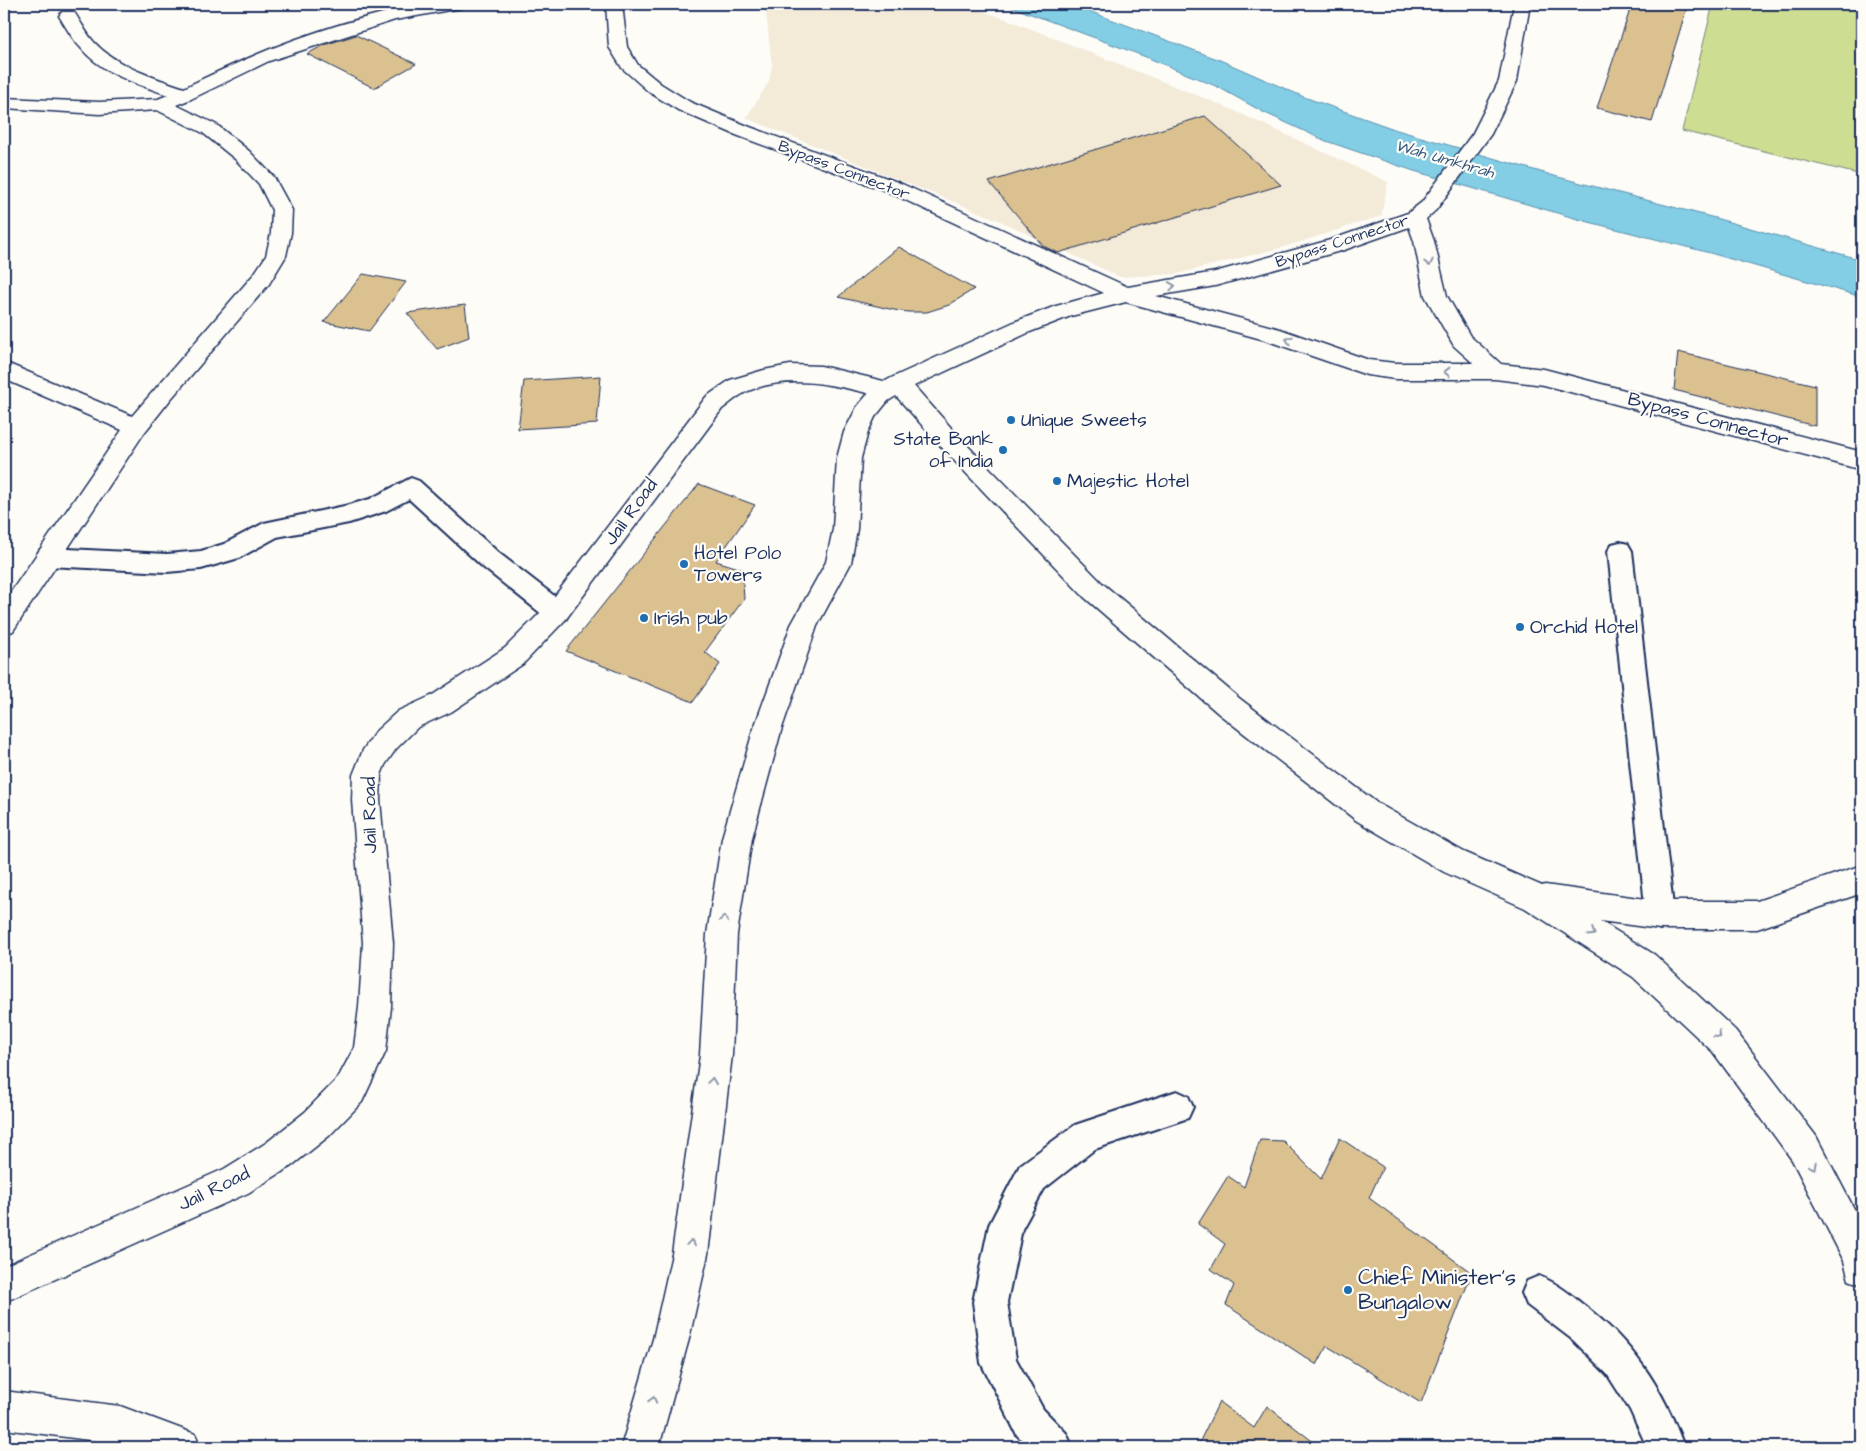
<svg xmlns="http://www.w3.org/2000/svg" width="1866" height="1451" font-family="'Architects Daughter',sans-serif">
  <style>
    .built { fill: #f3ead8 }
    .green { fill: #cddd91; stroke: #748678 }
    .water { fill: #83cee4; stroke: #598eae }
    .building { fill: #dbc190; stroke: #1b2f5e }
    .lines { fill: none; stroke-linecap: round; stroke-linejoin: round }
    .service-casing { stroke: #1b2f5e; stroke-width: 4 }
    .minor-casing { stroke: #1b2f5e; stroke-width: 3 }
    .tertiary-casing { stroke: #1b2f5e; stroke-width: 3 }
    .service { fill: #fdfcf7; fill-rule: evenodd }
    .minor { fill: #fdfcf7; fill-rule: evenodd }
    .tertiary { fill: #fdfcf7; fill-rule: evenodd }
    .oneway { stroke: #8c96aa }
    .poi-dot { fill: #1f6fb2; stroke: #fdfcf7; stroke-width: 2 }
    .labels { text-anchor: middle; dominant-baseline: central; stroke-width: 4.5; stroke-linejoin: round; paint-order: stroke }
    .far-water-label { font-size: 16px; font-style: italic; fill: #355780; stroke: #fdfcf7 }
    .far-street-label { font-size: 16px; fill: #1b2f5e; stroke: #fdfcf7 }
    .poi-label { font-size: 19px; fill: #1b2f5e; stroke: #fdfcf7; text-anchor: start }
    .street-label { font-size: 19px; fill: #1b2f5e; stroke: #fdfcf7 }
    .near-poi-label { font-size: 22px; fill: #1b2f5e; stroke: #fdfcf7; text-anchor: start }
  </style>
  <rect width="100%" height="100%" fill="#fdfcf7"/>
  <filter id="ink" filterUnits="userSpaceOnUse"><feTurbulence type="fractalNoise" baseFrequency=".02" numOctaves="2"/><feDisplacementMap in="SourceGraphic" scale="10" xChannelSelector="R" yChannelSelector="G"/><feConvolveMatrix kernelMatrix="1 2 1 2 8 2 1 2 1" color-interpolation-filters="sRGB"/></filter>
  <g filter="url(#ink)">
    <polygon class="built" points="765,4 961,4 1009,20 1226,107 1388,182 1381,216 1284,247 1177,274 1120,277 996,219 746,118 769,82 772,66"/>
    <polygon class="green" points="1713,4 1830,4 1862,11 1862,175 1682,131"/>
    <polygon class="water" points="1004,4 1070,4 1220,60 1304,97 1397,130 1558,177 1715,218 1862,260 1862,297 1710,253 1581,220 1414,171 1326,141 1263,112 1218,87 1146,57"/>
    <g class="building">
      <polygon points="1632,4 1688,4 1652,122 1597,108"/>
      <polygon points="356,35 416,64 374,88 307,54 324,45"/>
      <polygon points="1205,116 1281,185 1058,253 1043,246 989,182"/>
      <polygon points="899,247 974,289 949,305 927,312 908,312 894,310 838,297"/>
      <polygon points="363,274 406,282 369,331 324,322"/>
      <polygon points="465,305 469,337 437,349 407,313"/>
      <polygon points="1678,352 1815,385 1815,426 1674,390"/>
      <polygon points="601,376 597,424 518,429 524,381"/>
      <polygon points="699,484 755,505 716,561 742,569 744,599 705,652 720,664 693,702 566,651"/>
      <polygon points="1340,1138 1383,1167 1369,1198 1472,1273 1421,1403 1327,1346 1317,1365 1226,1305 1234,1285 1211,1269 1225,1244 1198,1224 1228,1176 1244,1187 1260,1140 1283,1141 1321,1179"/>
      <polygon points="1219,1402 1254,1428 1267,1406 1320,1447 1197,1447"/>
    </g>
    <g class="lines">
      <defs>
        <g id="service">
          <polygon points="411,478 419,481 500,554 566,605 569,612 566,619 557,622 548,619 484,568 409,499 386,511 349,523 277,537 239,558 201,569 167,572 48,566 40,564 36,557 40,550 48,548 167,554 201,551 224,544 264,523 349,505 370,499"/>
          <polygon points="1620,542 1628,544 1632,551 1674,915 1670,925 1660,929 1650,925 1646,915 1608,551 1612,544"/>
          <polygon points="1177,1091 1188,1096 1193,1107 1188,1118 1095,1149 1044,1189 1022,1229 1007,1302 1016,1359 1043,1409 1067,1434 1072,1447 1029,1447 1017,1435 981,1363 973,1302 989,1225 1020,1165 1075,1125"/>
          <path d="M1539,1276C1555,1282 1568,1292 1581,1303C1632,1341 1663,1387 1684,1447H1647L1630,1410L1607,1374L1573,1340L1527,1305L1522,1293L1527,1281Z"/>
        </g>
        <g id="minor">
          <path d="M427,4H463L461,8L455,9L395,20L269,61L191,99L176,105L217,125L249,151L274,177L292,210L291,233L286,256L269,284L170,400L144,433L13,631L4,634V602L122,430L4,379V362L132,416L254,274L266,256L271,233L272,210L259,184L235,159L203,133L157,110L99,114L4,108V98L99,102L158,99L168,95C138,84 102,74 81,48C72,39 66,27 59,16L62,12H74C81,22 86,33 94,42C117,67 153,77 184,88C259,50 344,18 427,4Z"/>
          <path d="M790,365L821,366L896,384L899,390L896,396L888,398C841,387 795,372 748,391C739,395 730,403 722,409L566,619L523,664L451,712L418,727L396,749L385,765L381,775L380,800L393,943L391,1007L386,1051L362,1102L329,1136L290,1167L248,1193L4,1302V1266L224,1169L266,1143L305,1112L338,1078L354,1048L359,1007L363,943L352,800L353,775L363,750L376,731L398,711L431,696L505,648L548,605L706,397L730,380L764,370Z"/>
          <polygon points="4,1391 120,1406 195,1434 201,1447 129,1447 120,1444 4,1429"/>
        </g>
        <path id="tertiary" d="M606,4H622L627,47L638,65L661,84L690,102L750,127L900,183L1128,287L1215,272L1330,240L1408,213L1422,202L1473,133L1499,81L1514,4H1530L1517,81L1491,134L1436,210L1426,219L1434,241L1447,296L1470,336L1501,364L1544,369L1862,452V470L1544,385L1495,379H1395L1367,375L1265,340L1126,302L1071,316L1030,332L914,386L962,440L1102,583L1239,698L1377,803L1464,852L1542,886L1545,885L1660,901H1757L1862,865V893L1757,929H1660L1600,921L1655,955L1735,1030L1816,1136L1862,1224V1285L1849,1280L1844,1261L1792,1160L1713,1052L1633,977L1525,908L1444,872L1357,821L1219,714L1084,597L946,452L896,396L888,401L875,417L868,432L861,458L857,529L851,563L817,626L781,731L752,838L737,934L732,1055L708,1254L689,1339L659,1447H621L653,1339L672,1254L700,1055L707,934L722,838L753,731L791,625L826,562L833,529L837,458L844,432L857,407L872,389L891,378L1014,322L1056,306L1104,293L886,191L736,135L678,110L649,92L622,68L609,47ZM1409,227L1414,241L1425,296L1454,346L1473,363H1395L1369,360L1280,329L1156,296L1215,286L1344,250Z"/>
      </defs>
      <use href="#service" class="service-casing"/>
      <use href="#minor" class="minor-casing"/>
      <use href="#tertiary" class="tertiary-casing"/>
      <use href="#service" class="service"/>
      <use href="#minor" class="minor"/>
      <use href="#tertiary" class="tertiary"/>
    </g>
    <defs><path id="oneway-chevron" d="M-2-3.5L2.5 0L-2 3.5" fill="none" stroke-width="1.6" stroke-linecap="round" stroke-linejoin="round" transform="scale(1.25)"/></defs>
    <g class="oneway">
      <use href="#oneway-chevron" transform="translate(1429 263) rotate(77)"/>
      <use href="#oneway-chevron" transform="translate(1172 286) rotate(-9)"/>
      <use href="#oneway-chevron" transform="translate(1289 340) rotate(-161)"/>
      <use href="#oneway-chevron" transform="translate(1447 372) rotate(180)"/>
      <use href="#oneway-chevron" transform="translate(724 919) rotate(-81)"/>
      <use href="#oneway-chevron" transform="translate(1592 933) rotate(32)"/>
      <use href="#oneway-chevron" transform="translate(1718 1035) rotate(44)"/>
      <use href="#oneway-chevron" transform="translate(712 1081) rotate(-82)"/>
      <use href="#oneway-chevron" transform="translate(1813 1166) rotate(63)"/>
      <use href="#oneway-chevron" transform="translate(691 1243) rotate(-82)"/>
      <use href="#oneway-chevron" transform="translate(653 1400) rotate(-74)"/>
    </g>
  </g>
  <g class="poi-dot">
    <circle cx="1011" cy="420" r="5"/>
    <circle cx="1003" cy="450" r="5"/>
    <circle cx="1057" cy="481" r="5"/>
    <circle cx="684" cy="564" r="5"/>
    <circle cx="644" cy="618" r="5"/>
    <circle cx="1520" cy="627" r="5"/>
    <circle cx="1348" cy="1290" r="5"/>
  </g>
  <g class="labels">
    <g class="far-water-label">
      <text transform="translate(1445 159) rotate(16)">Wah Umkhrah</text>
    </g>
    <g class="far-street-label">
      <text transform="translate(844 170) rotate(21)">Bypass Connector</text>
      <text transform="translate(1342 241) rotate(-18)">Bypass Connector</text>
    </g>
    <g class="poi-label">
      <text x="1021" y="420">Unique Sweets</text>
      <text x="993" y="439" text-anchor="end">State Bank<tspan x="993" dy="22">of India</tspan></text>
      <text x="1067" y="481">Majestic Hotel</text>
      <text x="694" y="553">Hotel Polo<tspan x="694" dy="22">Towers</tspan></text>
      <text x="654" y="618">Irish pub</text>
      <text x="1530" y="627">Orchid Hotel</text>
    </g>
    <g class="street-label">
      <text transform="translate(1708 420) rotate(15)">Bypass Connector</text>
      <text transform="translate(631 512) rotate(-54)">Jail Road</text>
      <text transform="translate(370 815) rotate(-91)">Jail Road</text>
      <text transform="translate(214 1189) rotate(-26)">Jail Road</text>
    </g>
    <g class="near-poi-label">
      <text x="1358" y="1277">Chief Minister's<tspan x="1358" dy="25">Bungalow</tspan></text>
    </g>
  </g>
  <rect width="1866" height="1451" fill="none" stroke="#fdfcf7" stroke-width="20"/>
  <rect x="10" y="10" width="1846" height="1431" fill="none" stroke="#1b2f5e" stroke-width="2" filter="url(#ink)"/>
</svg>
